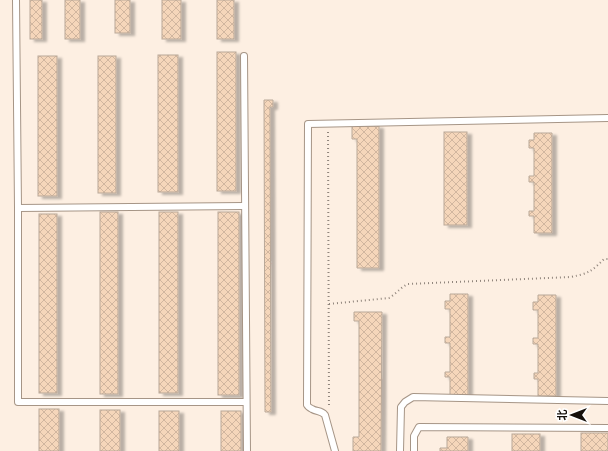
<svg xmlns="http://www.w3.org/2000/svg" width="608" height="451" font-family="'DejaVu Sans','Noto Sans SC',sans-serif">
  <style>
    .building { fill: url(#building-cross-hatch); stroke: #b9a898; filter: url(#shadow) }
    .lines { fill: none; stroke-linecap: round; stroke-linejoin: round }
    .lane-casing { stroke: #a69586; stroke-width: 8 }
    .path { stroke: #90857c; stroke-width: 2; stroke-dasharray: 1 3; stroke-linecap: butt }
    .lane { stroke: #fff; stroke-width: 6 }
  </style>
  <defs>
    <pattern id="building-cross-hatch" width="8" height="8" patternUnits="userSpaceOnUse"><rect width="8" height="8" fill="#f5d6ba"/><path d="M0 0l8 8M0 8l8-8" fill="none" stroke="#d1b69f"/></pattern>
    <filter id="shadow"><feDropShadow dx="4.5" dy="2.5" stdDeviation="1" flood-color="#0004"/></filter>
  </defs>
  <rect width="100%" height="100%" fill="#fdefe2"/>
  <g class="building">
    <rect x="30" y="0" width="12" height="39"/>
    <rect x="65" y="0" width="15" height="39"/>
    <rect x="115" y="0" width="15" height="33"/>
    <rect x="162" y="0" width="19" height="39"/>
    <rect x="217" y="0" width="17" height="39"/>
    <rect x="217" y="52" width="19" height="139"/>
    <rect x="158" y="55" width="20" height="137"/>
    <rect x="38" y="56" width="19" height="140"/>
    <rect x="98" y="56" width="18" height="137"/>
    <polygon points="264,100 273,100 273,107 270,107 271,412 265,412"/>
    <polygon points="352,126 379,126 379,268 357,268 357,139 352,139"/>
    <rect x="444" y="132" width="23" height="93"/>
    <polygon points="534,133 552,133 552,233 534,233 534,216 529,216 529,211 534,211 534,182 529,182 529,176 534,176 534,148 529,148 529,140 534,140"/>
    <rect x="100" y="212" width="18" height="182"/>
    <rect x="159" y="212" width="19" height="181"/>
    <rect x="218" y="212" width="21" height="183"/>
    <rect x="39" y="214" width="18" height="179"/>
    <polygon points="450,294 468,294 468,395 450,395 450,377 445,377 445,372 450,372 450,343 445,343 445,337 450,337 450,309 445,309 445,301 450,301"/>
    <polygon points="538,295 556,295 556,396 538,396 538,379 534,379 534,373 538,373 538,344 533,344 533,338 538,338 538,310 533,310 533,302 538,302"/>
    <polygon points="354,312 382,312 381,451 353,451 353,437 359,437 359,321 354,321"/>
    <rect x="39" y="409" width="20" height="42"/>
    <rect x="100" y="410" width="20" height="41"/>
    <rect x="159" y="411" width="20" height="40"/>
    <rect x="221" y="411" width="20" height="40"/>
    <rect x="581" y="433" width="27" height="18"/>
    <rect x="512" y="434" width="28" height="17"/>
    <polygon points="447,437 468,437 468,451 440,451 440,448 447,448"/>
  </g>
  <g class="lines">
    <defs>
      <g id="lane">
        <polyline points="16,0 18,208 18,402 246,402"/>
        <polyline points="244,56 247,451"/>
        <polyline points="18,208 245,206"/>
        <path d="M335,451L325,415C321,410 317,412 312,409C310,408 308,407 307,405L308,124L608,118"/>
        <polyline points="400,451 401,407 405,402 413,397 608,401"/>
        <polyline points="414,451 414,436 419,427 608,428"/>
      </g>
    </defs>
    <use href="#lane" class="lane-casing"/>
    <g class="path">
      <polyline points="328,132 329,408"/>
      <path d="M329,304L389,298C396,294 401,287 408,284L571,277C589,273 591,272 604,259H608"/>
    </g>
    <use href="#lane" class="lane"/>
  </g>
  <g transform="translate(572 415) rotate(270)" stroke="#ffffff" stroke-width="3" paint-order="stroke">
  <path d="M0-3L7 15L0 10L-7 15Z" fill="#150f0a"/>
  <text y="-6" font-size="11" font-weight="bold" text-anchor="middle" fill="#150f0a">北</text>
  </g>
</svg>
